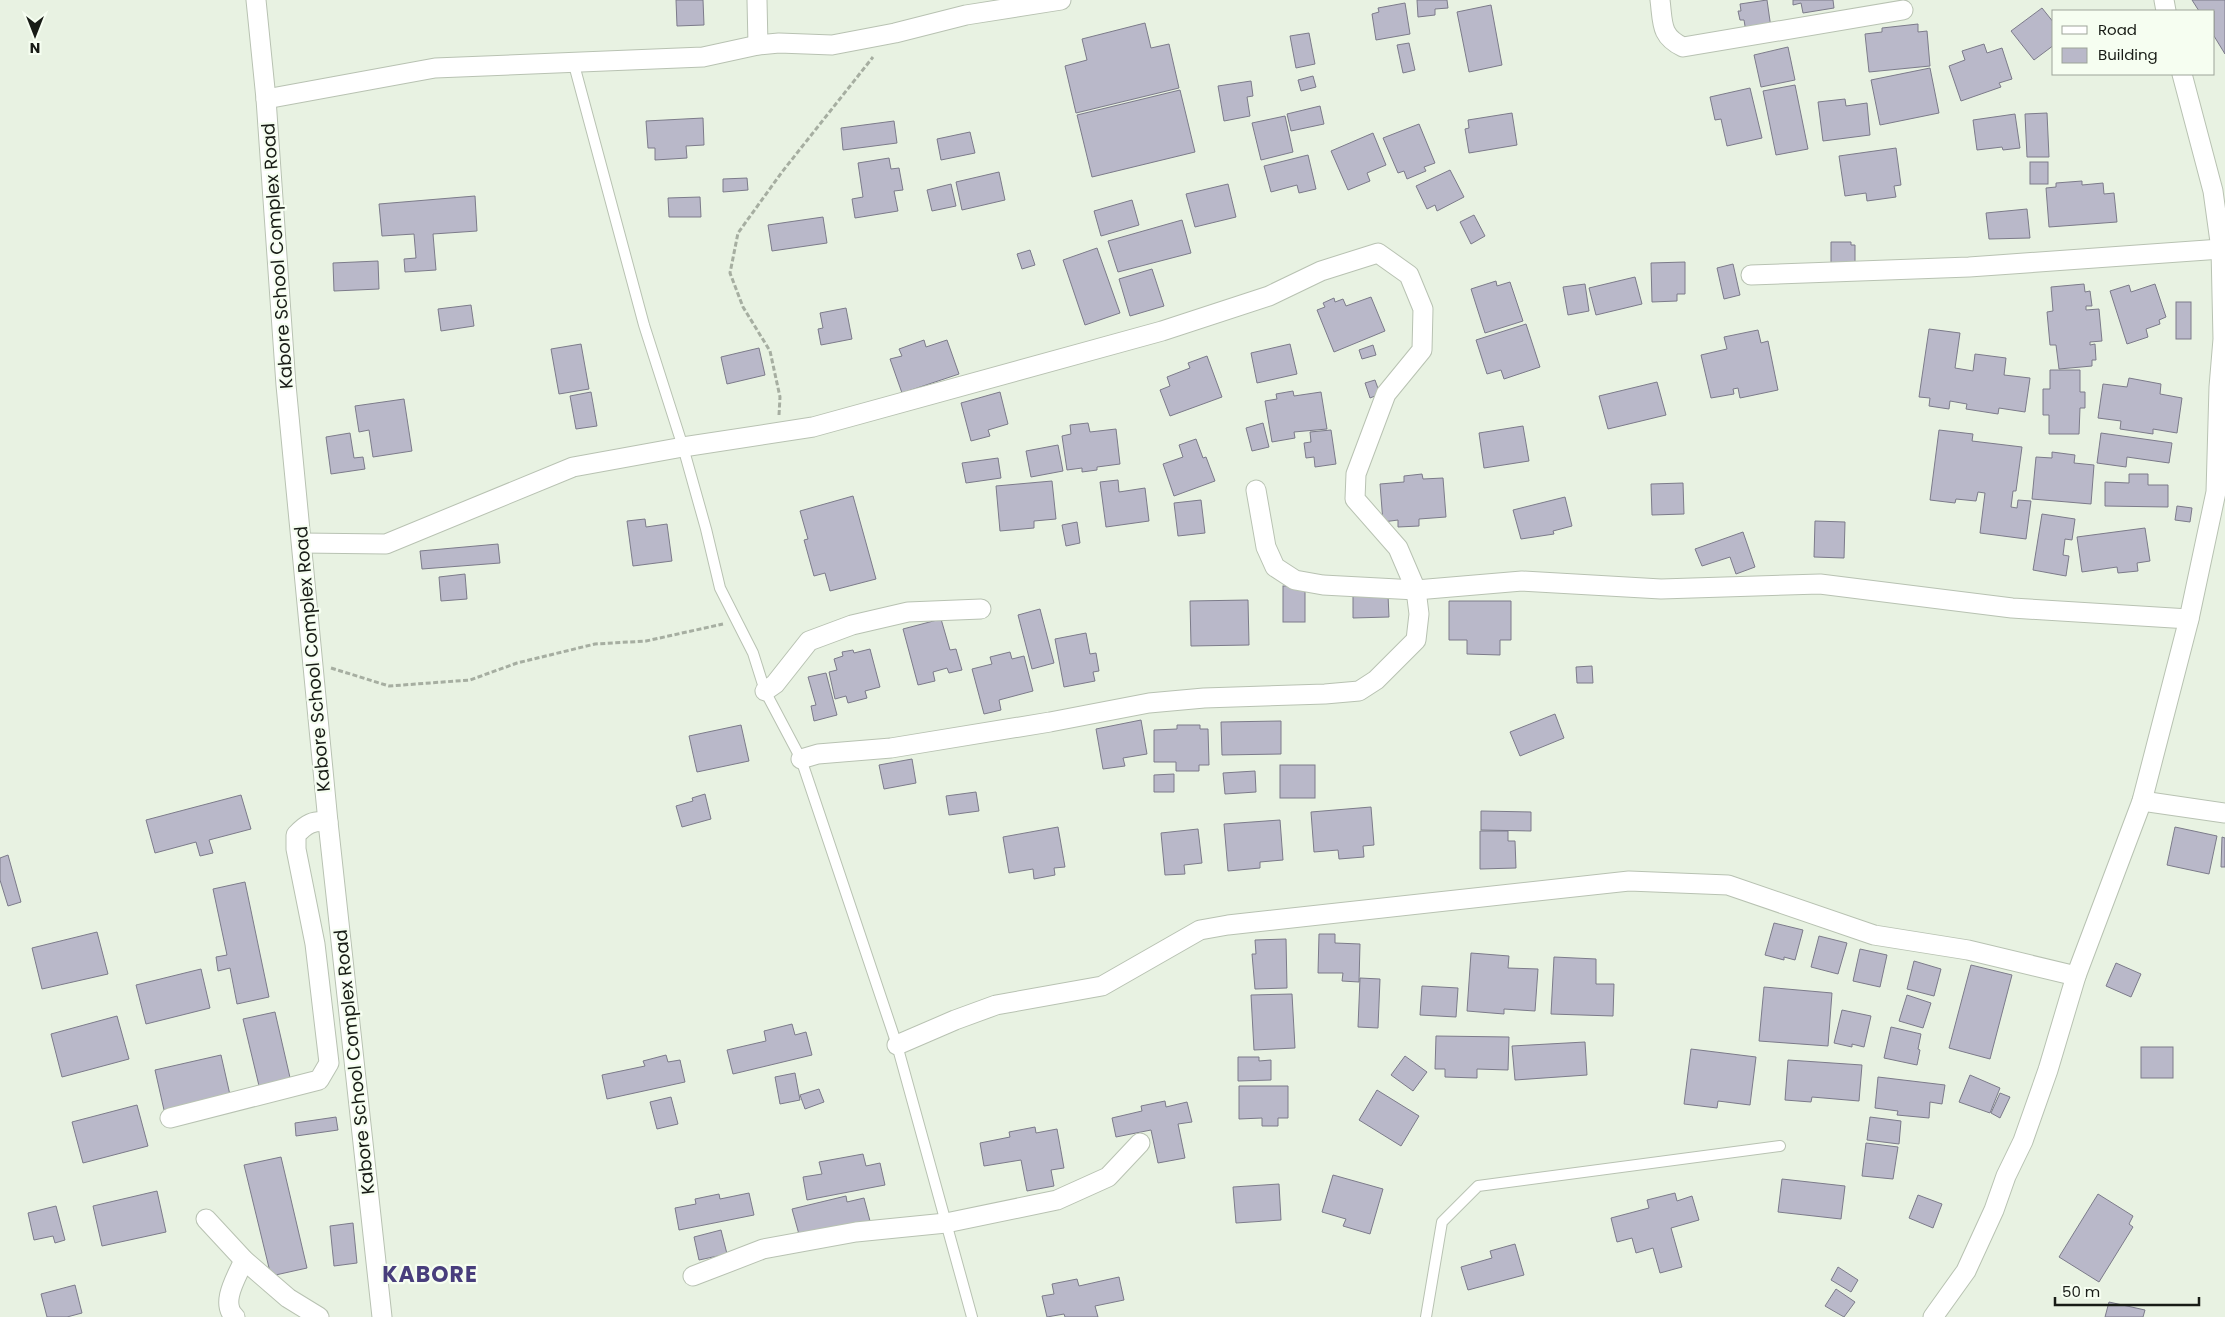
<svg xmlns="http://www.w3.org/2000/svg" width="2225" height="1317" font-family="Poppins,sans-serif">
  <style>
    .building { fill: #b9b8c9; stroke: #7c7b8a }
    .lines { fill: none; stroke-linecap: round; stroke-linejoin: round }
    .lane-casing { stroke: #b8c2b2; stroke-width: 12 }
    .street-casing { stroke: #b8c2b2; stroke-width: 21 }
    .path { stroke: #a6aea1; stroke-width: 3; stroke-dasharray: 5 2.5; stroke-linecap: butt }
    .lane { stroke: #fff; stroke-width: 10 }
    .street { stroke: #fff; stroke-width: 19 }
    .labels { text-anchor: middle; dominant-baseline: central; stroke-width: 4.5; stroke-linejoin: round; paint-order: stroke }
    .street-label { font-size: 18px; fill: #181c16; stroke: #f6fef1 }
    .district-label { font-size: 22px; font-weight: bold; letter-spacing: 1px; fill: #483e7c; stroke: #f6fef1 }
  </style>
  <rect width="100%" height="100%" fill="#e8f2e2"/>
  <g class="building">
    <polygon points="676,0 703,0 704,25 677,26"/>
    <polygon points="1417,0 1447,0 1448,8 1435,9 1435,15 1418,17"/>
    <polygon points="1767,0 1771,28 1746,32 1744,20 1740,20 1738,11 1741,11 1740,4"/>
    <polygon points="1793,0 1833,0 1834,8 1803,13 1801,3 1793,5"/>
    <polygon points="2192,0 2225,0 2225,54 2214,36 2214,11 2199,11"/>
    <polygon points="1405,3 1410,34 1376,40 1372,14 1379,12 1378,8"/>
    <polygon points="1491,5 1502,65 1469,72 1457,12"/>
    <polygon points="2042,8 2054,23 2054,45 2034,60 2011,31"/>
    <polygon points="1145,23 1151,48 1169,44 1179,88 1076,113 1065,66 1087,60 1082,39"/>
    <polygon points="1918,24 1918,32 1927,31 1930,66 1869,72 1865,34 1882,32 1882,28"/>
    <polygon points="1309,33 1315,64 1296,68 1290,36"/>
    <polygon points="1409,43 1415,70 1403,73 1397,45"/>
    <polygon points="1984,44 1987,53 2002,48 2012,79 1999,83 2001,87 1961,101 1949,66 1965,60 1962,51"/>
    <polygon points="1788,47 1795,80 1761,87 1754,55"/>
    <polygon points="1930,68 1939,113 1880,125 1871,80"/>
    <polygon points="1313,76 1316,87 1301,91 1298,80"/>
    <polygon points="1251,81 1253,96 1247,97 1250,116 1224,121 1218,86"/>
    <polygon points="1795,85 1808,149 1776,155 1763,91"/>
    <polygon points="1750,88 1762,138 1727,146 1721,119 1715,120 1710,97"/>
    <polygon points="1180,90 1195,152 1092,177 1077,115"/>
    <polygon points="1845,99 1846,106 1867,103 1870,135 1823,141 1818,102"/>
    <polygon points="1320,106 1324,124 1291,131 1287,114"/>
    <polygon points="1512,113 1517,145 1469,153 1465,129 1469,128 1468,120"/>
    <polygon points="2047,113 2049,157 2027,157 2025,114"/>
    <polygon points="2015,114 2020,148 2003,150 2002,147 1977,150 1973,120"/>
    <polygon points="1285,116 1293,152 1261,160 1252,123"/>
    <polygon points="703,118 704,145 686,146 687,158 655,160 655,148 648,148 646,121"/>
    <polygon points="894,121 897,143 843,150 841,128"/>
    <polygon points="1419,124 1435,163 1424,167 1426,171 1407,179 1404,171 1398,173 1383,138"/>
    <polygon points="970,132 975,153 941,160 937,139"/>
    <polygon points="1373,133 1386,165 1367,173 1370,181 1348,190 1331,151"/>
    <polygon points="1896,148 1901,185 1894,186 1896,197 1867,201 1866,193 1845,196 1839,156"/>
    <polygon points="1308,155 1316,189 1299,193 1297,185 1271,192 1264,166"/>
    <polygon points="889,158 891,169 899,168 903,190 894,191 898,211 855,218 852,199 863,197 858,163"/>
    <rect x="2030" y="162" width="18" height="22"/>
    <polygon points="1450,170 1464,197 1437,211 1435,205 1427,209 1416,186"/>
    <polygon points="999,172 1005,200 962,210 956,182"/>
    <polygon points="747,178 748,190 723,192 723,179"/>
    <polygon points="2082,181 2082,185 2103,183 2104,194 2114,193 2117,222 2049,227 2046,188 2056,187 2056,183"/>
    <polygon points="951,184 956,206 932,211 927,190"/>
    <polygon points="1228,184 1236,217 1195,227 1186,194"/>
    <polygon points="475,196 477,231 433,234 436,270 405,272 404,259 416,258 414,234 382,236 379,204"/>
    <polygon points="700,197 701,217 669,217 668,198"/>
    <polygon points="1132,200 1139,225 1101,236 1094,211"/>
    <polygon points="2027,209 2030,238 1989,239 1986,213"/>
    <polygon points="1474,215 1485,236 1471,244 1460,222"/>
    <polygon points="823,217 827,243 772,251 768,225"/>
    <polygon points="1182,220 1191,253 1118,272 1108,241"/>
    <polygon points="1831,242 1851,242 1851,245 1855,245 1855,265 1831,265"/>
    <polygon points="1097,248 1120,313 1085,325 1063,260"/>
    <polygon points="1030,250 1035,265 1022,269 1017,254"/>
    <polygon points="378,261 379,289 334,291 333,263"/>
    <polygon points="1685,262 1685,294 1677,294 1677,301 1652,302 1651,263"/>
    <polygon points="1733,264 1740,295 1724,299 1717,268"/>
    <polygon points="1152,269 1164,306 1130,316 1119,279"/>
    <polygon points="1635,277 1642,304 1596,315 1589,288"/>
    <polygon points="1496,281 1497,286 1510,282 1523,321 1485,333 1471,289"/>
    <polygon points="1585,284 1589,311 1568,315 1563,287"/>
    <polygon points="2084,284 2085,292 2090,291 2092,306 2086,306 2086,310 2099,309 2102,341 2090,342 2090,345 2095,344 2096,360 2092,360 2092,366 2059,369 2056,345 2050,345 2047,312 2053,311 2051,287"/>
    <polygon points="2155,284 2166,317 2159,320 2160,324 2146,329 2148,337 2127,344 2110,291 2129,285 2131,292"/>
    <polygon points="1371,297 1385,331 1334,352 1317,310 1325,307 1323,303 1334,298 1335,302 1343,299 1346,306"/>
    <rect x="2176" y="302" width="15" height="37"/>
    <polygon points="471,305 474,326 441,331 438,309"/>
    <polygon points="846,308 852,339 821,345 818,329 823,328 820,313"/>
    <polygon points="1526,324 1540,367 1504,379 1501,370 1487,374 1476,340"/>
    <polygon points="1929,329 1960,333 1955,368 1973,371 1975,354 2006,358 2004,375 2030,378 2025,412 1999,408 1998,414 1966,409 1967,404 1950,401 1949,409 1929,406 1930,398 1919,397"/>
    <polygon points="1758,330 1761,343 1768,341 1778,390 1740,398 1738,388 1733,389 1734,394 1711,398 1701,355 1727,349 1724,337"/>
    <polygon points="924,340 926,347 947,340 959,374 902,393 890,359 902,356 899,349"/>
    <polygon points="581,344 589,389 559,394 551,349"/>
    <polygon points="1290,344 1297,374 1257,383 1251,353"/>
    <polygon points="1373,345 1376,355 1362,359 1359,350"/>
    <polygon points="759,348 765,375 727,384 721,357"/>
    <polygon points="1207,356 1222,397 1170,416 1160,390 1170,386 1167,377 1190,368 1188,363"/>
    <polygon points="2050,370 2080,370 2080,392 2085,392 2085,408 2080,408 2079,434 2049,434 2049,415 2043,415 2043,389 2050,389"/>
    <polygon points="2129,378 2161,384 2160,394 2182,398 2177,433 2153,429 2153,434 2120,429 2121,421 2098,418 2103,384 2127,387"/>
    <polygon points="1375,380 1380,394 1370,398 1365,383"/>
    <polygon points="1657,382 1666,415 1608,429 1599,396"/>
    <polygon points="1293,391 1294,396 1321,392 1327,429 1294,432 1295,438 1272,442 1265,401 1277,399 1276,394"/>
    <polygon points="591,392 597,426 576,429 570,396"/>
    <polygon points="1000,392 1008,424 988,430 990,436 971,441 961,403"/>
    <polygon points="404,399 412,451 373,457 369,430 359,432 355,406"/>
    <polygon points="1088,423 1090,432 1116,429 1120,464 1097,467 1097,470 1082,472 1082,468 1067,470 1062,436 1071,434 1070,425"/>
    <polygon points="1263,423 1269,447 1252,451 1246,428"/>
    <polygon points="1523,426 1529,461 1484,468 1479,433"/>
    <polygon points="1331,430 1336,464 1315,467 1314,457 1306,458 1304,443 1311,442 1310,432"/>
    <polygon points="1939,430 1973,434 1972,441 2022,447 2016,491 2013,491 2011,507 2017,508 2018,500 2031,501 2026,539 1980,533 1985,493 1978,492 1976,501 1956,499 1955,503 1930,500"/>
    <polygon points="350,433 354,458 363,457 365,469 331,474 326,437"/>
    <polygon points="2101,433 2172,443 2169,463 2127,457 2126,467 2097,463"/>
    <polygon points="1196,439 1203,458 1206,457 1215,481 1174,496 1163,464 1183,457 1179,445"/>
    <polygon points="1058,445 1063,471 1031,477 1026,451"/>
    <polygon points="2052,452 2075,455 2074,463 2094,465 2091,504 2032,499 2036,457 2052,458"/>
    <polygon points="998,458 1001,478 966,483 962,463"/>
    <polygon points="1422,474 1423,479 1443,478 1446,517 1419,519 1419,526 1398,527 1398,520 1383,522 1380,484 1404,482 1404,476"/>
    <polygon points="2129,474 2148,474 2148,485 2168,485 2168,507 2105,506 2105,482 2129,483"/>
    <polygon points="1118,480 1119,492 1145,488 1149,521 1106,527 1100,482"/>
    <polygon points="1052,481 1056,519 1034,521 1034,528 1000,531 996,486"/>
    <polygon points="1683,483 1684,514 1652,515 1651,484"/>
    <polygon points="853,496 876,579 830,591 825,573 814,576 804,540 808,539 800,511"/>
    <polygon points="1565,497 1572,526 1553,531 1554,534 1521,539 1513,510"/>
    <polygon points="1201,500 1205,533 1178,536 1174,503"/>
    <polygon points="2177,506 2192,508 2190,522 2175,520"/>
    <polygon points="2042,514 2075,519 2072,540 2065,539 2063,555 2069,556 2066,576 2033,570"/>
    <polygon points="645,519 646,527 667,524 672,561 633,566 627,521"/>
    <polygon points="1815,521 1845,522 1844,558 1814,557"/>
    <polygon points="1077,522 1080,543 1066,546 1062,525"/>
    <polygon points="2145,528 2150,561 2137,563 2138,571 2118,573 2117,567 2082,572 2077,537"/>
    <polygon points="1743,532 1755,567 1736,574 1730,557 1702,566 1695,549"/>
    <polygon points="498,544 500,563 422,569 420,551"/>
    <polygon points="465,574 467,599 441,601 439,577"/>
    <rect x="1283" y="586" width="22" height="36"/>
    <polygon points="1353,595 1388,595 1389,617 1353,618"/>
    <polygon points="1248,600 1249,645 1191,646 1190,601"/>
    <polygon points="1449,601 1511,601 1511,640 1500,640 1500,655 1467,654 1467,640 1449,640"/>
    <polygon points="1040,609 1054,663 1032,669 1018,615"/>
    <polygon points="941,619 950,650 956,649 962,670 949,673 947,668 933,672 935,681 918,685 903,629"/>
    <polygon points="1086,633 1090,654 1096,653 1099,671 1093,672 1095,681 1064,687 1055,639"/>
    <polygon points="870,649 880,687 865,691 867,698 848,703 846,696 835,699 829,672 837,670 834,659 843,656 842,652 853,650 854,653"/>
    <polygon points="1010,652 1012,659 1024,656 1033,691 999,700 1001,710 984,714 972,669 992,664 990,657"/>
    <polygon points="1592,666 1593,683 1577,683 1576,667"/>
    <polygon points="826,673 837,715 814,721 811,706 816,705 808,677"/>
    <polygon points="1555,714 1564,738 1520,756 1510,732"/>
    <polygon points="1141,720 1147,754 1123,758 1125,766 1103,769 1096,729"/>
    <polygon points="1281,721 1281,754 1222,755 1221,722"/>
    <polygon points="741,725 749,761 697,772 689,736"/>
    <polygon points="1177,725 1200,725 1200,729 1208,729 1209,765 1199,765 1199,771 1176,771 1176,762 1154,762 1154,730 1177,729"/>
    <polygon points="912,759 916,783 884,789 879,765"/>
    <rect x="1280" y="765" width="35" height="33"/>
    <polygon points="1255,771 1256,792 1225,794 1223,773"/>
    <polygon points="1174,774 1174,792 1154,792 1154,775"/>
    <polygon points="976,792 979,811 949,815 946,796"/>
    <polygon points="705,794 711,819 682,827 676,806 693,801 692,798"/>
    <polygon points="241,795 251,829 209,840 213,853 200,856 196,842 155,853 146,820"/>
    <polygon points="1371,807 1374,845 1363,846 1364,857 1339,859 1338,850 1314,852 1311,812"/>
    <polygon points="1481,811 1531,812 1531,831 1481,830"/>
    <polygon points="1280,820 1283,860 1260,862 1260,868 1228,871 1224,824"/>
    <polygon points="1058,827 1065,867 1054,868 1055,875 1034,879 1033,869 1009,873 1003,837"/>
    <polygon points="2175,827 2217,836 2209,874 2167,865"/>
    <polygon points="1198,829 1202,863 1184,865 1185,874 1165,875 1161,833"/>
    <polygon points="1480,831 1508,831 1508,841 1515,841 1516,868 1480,869"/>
    <polygon points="2222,837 2225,838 2225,867 2221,867"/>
    <polygon points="8,855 21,902 8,906 0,880 0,858"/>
    <polygon points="245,882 269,997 237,1004 230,968 218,971 216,957 227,955 213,889"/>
    <polygon points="1774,923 1803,930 1795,960 1784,957 1784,960 1765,955"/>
    <polygon points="97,932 108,974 42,989 32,948"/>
    <polygon points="1319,934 1335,934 1335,943 1360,944 1359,982 1342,981 1343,973 1318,973"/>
    <polygon points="1819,936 1847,943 1838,974 1811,967"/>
    <polygon points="1286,939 1287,988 1255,989 1252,954 1256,954 1255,940"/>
    <polygon points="1860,949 1887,955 1880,987 1853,981"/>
    <polygon points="1471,953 1509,956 1508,968 1538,969 1535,1011 1504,1009 1504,1014 1467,1011"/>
    <polygon points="1554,957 1596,959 1596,984 1614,984 1613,1016 1551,1014"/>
    <polygon points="1914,961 1941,969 1934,996 1907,989"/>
    <polygon points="2116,963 2141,974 2131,997 2106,986"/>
    <polygon points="1971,965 2012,975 1990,1059 1949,1048"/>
    <polygon points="201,969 210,1008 146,1024 136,985"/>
    <polygon points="1360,978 1380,979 1378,1028 1358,1027"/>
    <polygon points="1422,986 1458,988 1456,1017 1420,1015"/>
    <polygon points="1764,987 1832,993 1828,1046 1759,1041"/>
    <polygon points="1292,994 1295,1048 1254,1050 1251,995"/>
    <polygon points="1907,995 1931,1003 1923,1028 1899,1021"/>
    <polygon points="1842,1010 1871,1016 1864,1047 1852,1044 1852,1047 1834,1043"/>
    <polygon points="275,1012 291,1082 260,1090 243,1019"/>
    <polygon points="117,1016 129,1059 62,1077 51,1034"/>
    <polygon points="792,1024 795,1035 806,1032 812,1055 733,1074 727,1050 766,1041 764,1031"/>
    <polygon points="1891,1027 1921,1034 1918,1049 1920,1050 1917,1065 1884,1058"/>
    <polygon points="1436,1036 1509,1037 1508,1070 1477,1069 1477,1078 1445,1077 1445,1069 1435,1069"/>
    <polygon points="1585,1042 1587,1075 1515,1080 1512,1046"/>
    <rect x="2141" y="1047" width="32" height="31"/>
    <polygon points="1691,1049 1756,1057 1750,1105 1718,1101 1717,1108 1684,1104"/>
    <polygon points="221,1055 230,1095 164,1110 155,1070"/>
    <polygon points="666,1055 668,1062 680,1060 685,1082 607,1099 602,1075 645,1066 643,1061"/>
    <polygon points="1405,1056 1427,1072 1413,1091 1391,1075"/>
    <polygon points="1238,1057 1259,1057 1259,1061 1271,1060 1271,1080 1238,1081"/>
    <polygon points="1788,1060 1862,1065 1859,1101 1812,1097 1811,1102 1785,1100"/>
    <polygon points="795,1073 800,1100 780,1104 775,1077"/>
    <polygon points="1970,1075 2000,1088 1990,1113 1959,1102"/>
    <polygon points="1878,1077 1945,1085 1942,1104 1930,1102 1929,1118 1897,1115 1898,1111 1875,1108"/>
    <polygon points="1239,1086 1288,1086 1288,1118 1278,1118 1278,1126 1262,1126 1262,1118 1239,1119"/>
    <polygon points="819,1089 824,1102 805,1109 800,1095"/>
    <polygon points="1377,1090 1419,1116 1401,1146 1359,1120"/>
    <polygon points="2000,1093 2010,1097 2000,1118 1991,1113"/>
    <polygon points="671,1097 678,1124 657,1129 650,1102"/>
    <polygon points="1165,1101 1166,1107 1187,1102 1192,1122 1178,1124 1185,1158 1158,1163 1151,1130 1116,1137 1112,1118 1142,1111 1141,1106"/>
    <polygon points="137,1105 148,1146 83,1163 72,1122"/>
    <polygon points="336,1117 338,1130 296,1136 295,1123"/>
    <polygon points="1870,1117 1901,1121 1899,1144 1867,1140"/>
    <polygon points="1035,1127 1036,1133 1057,1129 1064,1168 1051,1170 1054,1186 1027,1191 1021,1160 984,1166 980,1143 1010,1137 1009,1132"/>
    <polygon points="1866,1143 1898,1147 1893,1179 1862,1176"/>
    <polygon points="863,1154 866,1166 880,1163 885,1185 807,1200 803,1177 822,1174 819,1162"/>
    <polygon points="281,1157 307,1268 271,1276 244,1165"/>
    <polygon points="1333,1175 1383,1189 1370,1234 1343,1226 1346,1219 1322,1212"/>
    <polygon points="1782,1179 1845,1186 1841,1219 1778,1212"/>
    <polygon points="1279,1184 1281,1220 1236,1223 1233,1187"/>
    <polygon points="157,1191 166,1232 102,1246 93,1206"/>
    <polygon points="749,1193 754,1215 679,1230 675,1208 696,1204 695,1199 719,1194 720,1199"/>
    <polygon points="1675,1193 1677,1201 1692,1196 1699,1220 1671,1228 1682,1267 1660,1273 1653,1248 1636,1253 1632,1238 1617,1242 1611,1218 1649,1208 1647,1200"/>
    <polygon points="2098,1194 2133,1216 2129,1224 2133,1227 2099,1282 2059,1257"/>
    <polygon points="1918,1195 1942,1204 1933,1228 1909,1218"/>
    <polygon points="846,1196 847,1202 864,1198 870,1221 800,1238 792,1209"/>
    <polygon points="56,1206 65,1240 55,1243 53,1236 34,1240 28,1213"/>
    <polygon points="353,1223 357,1263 334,1266 330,1226"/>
    <polygon points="721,1230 727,1254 699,1260 694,1237"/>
    <polygon points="1515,1244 1524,1275 1468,1290 1461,1267 1492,1258 1490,1251"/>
    <polygon points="1838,1267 1858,1280 1851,1292 1831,1280"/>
    <polygon points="1119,1277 1124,1300 1095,1306 1098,1317 1065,1317 1064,1314 1047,1317 1042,1296 1054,1294 1052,1284 1077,1279 1079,1286"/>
    <polygon points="75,1285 82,1313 67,1317 47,1317 41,1294"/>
    <polygon points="1836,1289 1855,1302 1844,1317 1825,1306"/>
    <polygon points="2109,1302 2145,1310 2143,1317 2105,1317"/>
  </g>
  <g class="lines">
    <defs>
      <g id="lane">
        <polyline points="573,61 644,325 683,447 706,529 720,588 753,653 765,691 801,759 897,1045 972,1317"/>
        <polyline points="1426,1317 1442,1222 1478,1186 1780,1146"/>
      </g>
      <g id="street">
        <polyline points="256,0 266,99 286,385 328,822 382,1317"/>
        <polyline points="757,0 758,45"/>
        <path d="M1660,0C1663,23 1660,36 1683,47L1903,10"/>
        <polyline points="2164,0 2166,11"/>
        <polyline points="266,99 435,68 703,57 758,45 779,43 832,45 895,33 966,15 1061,0"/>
        <polyline points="1751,275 1969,267 2221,249"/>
        <polyline points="1256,490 1266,547 1275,567 1295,580 1323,585 1416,590 1522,581 1661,589 1820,584 2012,608 2189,619"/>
        <polyline points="302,543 386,544 573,467 683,447 813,427 1162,331 1269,296 1321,271 1378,253 1409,275 1423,309 1422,350 1386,394 1356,474 1355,499 1398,548 1416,590 1419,614 1416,640 1376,680 1359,691 1325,694 1204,698 1149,703 1050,722 891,748 818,754 801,759"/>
        <polyline points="765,691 775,684 809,641 852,625 908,612 981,609"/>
        <polyline points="2142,801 2225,813"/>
        <polyline points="897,1045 955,1020 996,1005 1102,986 1200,930 1228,925 1629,881 1728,885 1874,935 1968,950 2076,976"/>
        <path d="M170,1118L319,1080L329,1063L315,944L296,849V835C306,824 313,820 328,822"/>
        <polyline points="206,1219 244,1260 288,1298 319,1317"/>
        <polyline points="693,1276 763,1249 856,1232 946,1223 1057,1200 1108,1177 1140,1143"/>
        <path d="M235,1317C219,1303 238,1275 244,1260"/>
        <polyline points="1933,1317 1966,1271 1994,1210 2006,1176 2023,1141 2048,1070 2076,976 2142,801 2189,619 2216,492 2219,387 2223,339 2221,249 2213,191 2182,74"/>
      </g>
    </defs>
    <use href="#lane" class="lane-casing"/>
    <use href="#street" class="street-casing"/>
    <g class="path">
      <polyline points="779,415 780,397 770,351 743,307 730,273 738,233 782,172 873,57"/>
      <polyline points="331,668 389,686 470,680 517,663 595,644 646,641 723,624"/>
    </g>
    <use href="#lane" class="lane"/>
    <use href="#street" class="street"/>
  </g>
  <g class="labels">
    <g class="street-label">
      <text transform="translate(277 256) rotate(-94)">Kabore School Complex Road</text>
      <text transform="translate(312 659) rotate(-95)">Kabore School Complex Road</text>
      <text transform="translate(354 1062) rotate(-96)">Kabore School Complex Road</text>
    </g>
    <g class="district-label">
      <text x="430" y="1274">KABORE</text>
    </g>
  </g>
  <rect x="2052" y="10" width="162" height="65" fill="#f6fef1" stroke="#9da499"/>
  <rect x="2062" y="26" width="25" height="8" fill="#ffffff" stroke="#9da499"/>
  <text x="2098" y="35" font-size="15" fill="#181c16">Road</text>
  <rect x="2062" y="48" width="25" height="15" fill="#b9b8c9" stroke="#9da499"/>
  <text x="2098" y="60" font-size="15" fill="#181c16">Building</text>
  <g transform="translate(35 35) rotate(180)" stroke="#f6fef1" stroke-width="4" paint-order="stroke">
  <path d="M0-4L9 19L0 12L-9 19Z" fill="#181c16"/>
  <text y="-8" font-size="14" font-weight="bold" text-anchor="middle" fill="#181c16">N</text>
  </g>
  <path d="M2055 1297v8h144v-8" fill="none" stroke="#181c16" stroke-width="2.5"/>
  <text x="2062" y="1297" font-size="15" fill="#181c16" stroke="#f6fef1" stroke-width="4" paint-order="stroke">50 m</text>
</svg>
